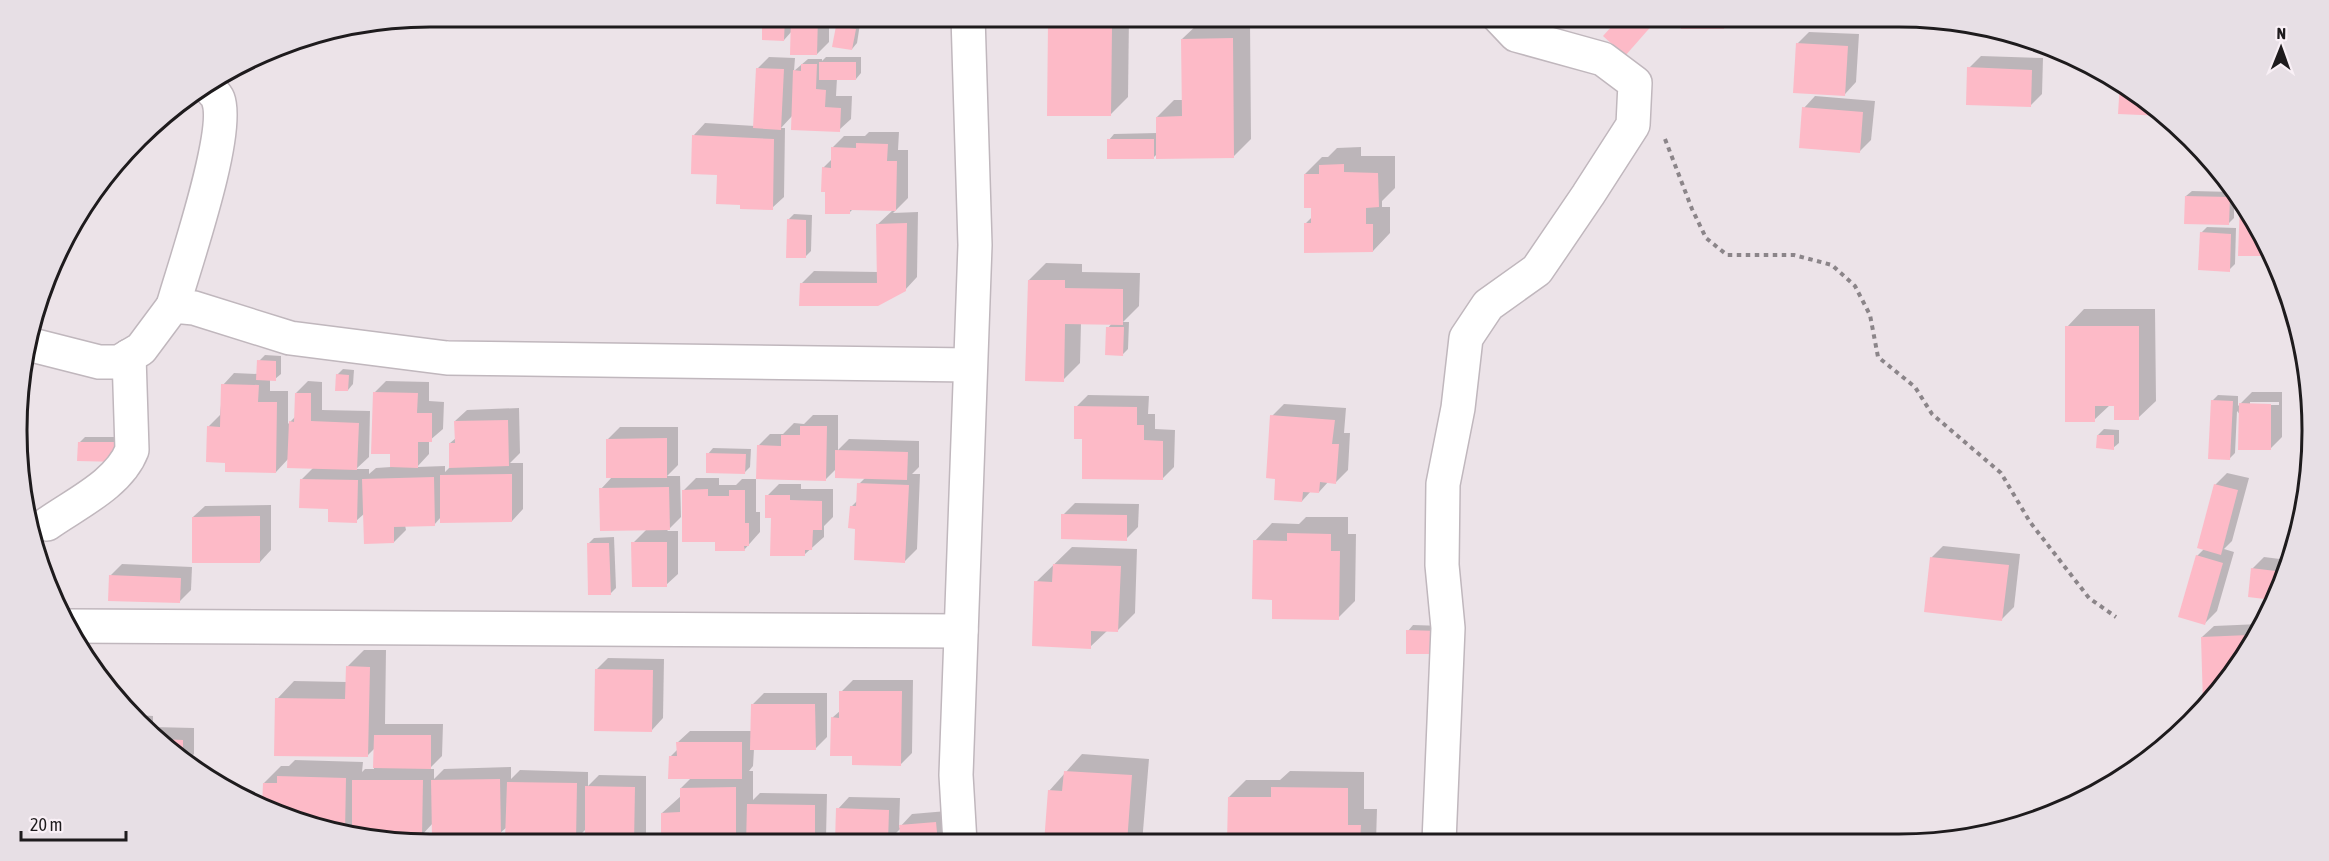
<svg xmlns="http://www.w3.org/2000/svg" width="2329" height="861" font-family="'Asap Condensed',sans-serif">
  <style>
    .shadow { fill: #0003; fill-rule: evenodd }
    .building { fill: #fdbac7 }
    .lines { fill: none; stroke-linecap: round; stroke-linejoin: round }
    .street-casing { stroke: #c0b7bd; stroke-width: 36 }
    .path { stroke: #8b8589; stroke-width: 4; stroke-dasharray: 4.5 4.5; stroke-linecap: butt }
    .street { stroke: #fff; stroke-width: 33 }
    .rim { fill: none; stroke: #1e1b1d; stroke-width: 3 }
  </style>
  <rect width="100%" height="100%" fill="#ece3e8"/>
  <g class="shadow">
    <polygon points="764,16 829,16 829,42 817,54 792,31 784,40"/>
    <polygon points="1056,16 1129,16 1128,97 1111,114 1049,24"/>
    <polygon points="1623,16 1658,17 1630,48"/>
    <polygon points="1683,16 1734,16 1723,27"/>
    <polygon points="843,21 860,24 857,43 852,49 837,26"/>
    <polygon points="1200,22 1250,22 1251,139 1234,156 1158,153 1153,158 1109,140 1114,134 1157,133 1157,117 1174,100 1183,100 1182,39"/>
    <polygon points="1809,32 1859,34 1856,82 1845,94 1797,44"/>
    <polygon points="1981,56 2043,58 2042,94 2030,106 1969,68"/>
    <polygon points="769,57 795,58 794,71 808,59 822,59 822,61 826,57 861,57 861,73 856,79 837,78 836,96 852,96 851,119 839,130 793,115 781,128 785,128 784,197 772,208 742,203 694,135 705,123 755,126 757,69"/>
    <polygon points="1815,96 1875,101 1871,140 1859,152 1804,108"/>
    <polygon points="869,132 899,132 898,150 908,150 908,198 893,213 918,212 917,277 905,290 802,283 814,271 878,272 878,224 893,210 853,209 849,213 823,168 832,159 832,148 844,136 865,136"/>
    <polygon points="1361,147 1361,156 1395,156 1395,188 1382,201 1382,207 1390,207 1390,233 1373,251 1306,223 1312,217 1313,207 1305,174 1322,157 1328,157 1337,148"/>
    <polygon points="2192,191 2234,192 2234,218 2229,223 2186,196"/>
    <polygon points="2241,203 2257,224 2269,249 2263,255 2240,254"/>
    <polygon points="794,214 812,215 811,251 805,257 788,220"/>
    <polygon points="2207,227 2236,228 2235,264 2229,270 2201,233"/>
    <polygon points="1046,263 1082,264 1082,272 1140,273 1139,306 1123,322 1129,322 1128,349 1123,354 1108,328 1112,323 1081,323 1080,363 1063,380 1029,280"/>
    <polygon points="2084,309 2155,309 2156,401 2138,418 2116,404 2110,405 2094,420 2067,327"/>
    <polygon points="265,355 281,356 281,374 275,379 270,379 270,391 288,391 288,424 296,416 296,393 308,381 322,382 322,410 370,411 369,457 356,469 369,469 369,474 376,468 391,467 392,453 374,393 386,381 429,382 429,401 444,402 443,429 429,441 429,454 417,467 445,466 445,472 451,466 450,443 456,438 455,421 467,410 519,408 520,453 510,463 523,463 523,509 512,521 441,517 434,525 405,525 406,530 394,542 365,513 356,521 329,507 301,480 314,467 289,458 276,472 227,461 208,427 220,415 223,385 234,373 258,374 259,361"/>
    <polygon points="343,369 354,370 353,384 348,390 337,375"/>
    <path d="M2252,392H2282V437L2270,449L2237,411L2235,453L2230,458L2212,401L2218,395L2238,396V406ZM2250,402H2279V405H2250Z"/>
    <polygon points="1088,395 1149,396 1148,414 1155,414 1155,429 1175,430 1174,467 1162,479 1084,438 1076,407"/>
    <polygon points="1284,404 1346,408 1344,433 1350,433 1348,470 1336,482 1329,481 1319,492 1311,491 1302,501 1277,478 1272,416"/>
    <polygon points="813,415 838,415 838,450 849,439 919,441 919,467 912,474 920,474 917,549 905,561 856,528 851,507 858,500 859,484 866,477 837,468 826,479 758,446 770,434 783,434 794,423 804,424"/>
    <polygon points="620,427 678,427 678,465 667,476 680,476 681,517 667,531 678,531 678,574 666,585 633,543 647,529 601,489 612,477 608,439"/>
    <polygon points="2104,429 2119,430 2119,443 2113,448 2098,435"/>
    <polygon points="85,437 126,437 126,455 79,443"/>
    <polygon points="713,448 751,449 750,467 745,472 708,454"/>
    <polygon points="2227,473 2249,478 2232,541 2224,549 2234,552 2217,611 2205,623 2197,556 2204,549 2215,485"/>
    <polygon points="696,478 719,478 719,485 736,485 742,479 756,479 756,512 760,512 760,532 744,550 717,541 684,490"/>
    <polygon points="779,484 801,484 801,489 833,489 833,517 824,526 824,537 805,554 773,517 767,496"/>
    <polygon points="1075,503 1139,504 1138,527 1126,539 1063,515"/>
    <polygon points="271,505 271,550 260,562 193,517 205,506"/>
    <polygon points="1306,517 1348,517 1348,534 1356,534 1355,601 1338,618 1274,598 1255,541 1272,523 1299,524"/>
    <polygon points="614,537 616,588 610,594 589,543 594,538"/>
    <polygon points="1943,546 2020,554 2014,607 2002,619 1931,558"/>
    <polygon points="1072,547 1137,549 1135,613 1118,630 1108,630 1090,647 1036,582"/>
    <polygon points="2264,557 2289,560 2273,598 2252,569"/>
    <polygon points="122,564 192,567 191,590 179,602 110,576"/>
    <polygon points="2260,624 2257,638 2204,702 2202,637 2214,626"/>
    <polygon points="1413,625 1444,626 1444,647 1408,631"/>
    <polygon points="364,650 386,650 385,724 443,724 442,756 429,769 434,769 434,779 444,769 511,767 511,779 520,770 588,772 588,786 599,775 646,776 646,842 643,844 587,844 587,828 575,840 507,827 500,833 433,823 422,835 355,835 353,834 353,829 348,834 323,830 264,808 264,783 281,766 289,766 295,760 363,762 362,772 365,769 374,769 375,748 367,756 277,699 294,681 347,682 347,667"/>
    <polygon points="608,658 664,659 663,718 652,730 596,670"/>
    <polygon points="853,680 913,680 912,753 901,764 854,754 832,718 841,710 841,692"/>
    <polygon points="764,693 827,693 827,737 815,749 754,749 753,766 749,771 753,771 753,800 760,793 827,794 826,838 821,844 662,844 662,813 681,796 681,788 692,777 670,757 678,749 678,742 690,731 752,731 752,705"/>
    <polygon points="138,715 153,716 153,727 194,728 194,754 185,763 179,759"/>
    <polygon points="1082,754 1149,759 1142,843 1046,843 1049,791"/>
    <polygon points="1290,771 1364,772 1364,809 1377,809 1376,842 1229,843 1229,797 1246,780 1280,780"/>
    <polygon points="849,797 900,798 899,828 912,814 947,811 951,843 902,843 901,828 887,842 838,809"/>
  </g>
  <g class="building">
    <polygon points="762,16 785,16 784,41 762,40"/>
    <polygon points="791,16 818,16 817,55 790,55"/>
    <polygon points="1621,16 1646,16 1654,23 1625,56 1603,36"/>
    <rect x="1681" y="16" width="43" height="13"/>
    <polygon points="1914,19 1940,22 1940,26 1914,26"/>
    <polygon points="1048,23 1088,23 1088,27 1112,28 1111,116 1047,116"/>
    <polygon points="836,26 856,29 852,50 832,47"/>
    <polygon points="1233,38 1234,158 1156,159 1156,117 1182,116 1181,39"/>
    <polygon points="1796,43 1848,46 1845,96 1793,93"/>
    <rect x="819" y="62" width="37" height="18"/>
    <polygon points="801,64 817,64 816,89 826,90 825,107 841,108 840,132 791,130 793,70 801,71"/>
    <polygon points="1967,67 2032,70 2031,107 1966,105"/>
    <polygon points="756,68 784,69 781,130 753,128"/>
    <polygon points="2120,83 2151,102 2165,116 2118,114"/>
    <polygon points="1802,107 1863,112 1860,153 1799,148"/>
    <polygon points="692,135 774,139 773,210 740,209 740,205 716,204 717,175 691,174"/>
    <rect x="1107" y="139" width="47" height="20"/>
    <polygon points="856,143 888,144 887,161 897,161 896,211 850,210 850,214 825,214 825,192 821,192 822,167 831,168 831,147 856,148"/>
    <polygon points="1344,164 1344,172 1378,173 1379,207 1366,208 1366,224 1373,224 1373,252 1304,253 1304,223 1311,223 1311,208 1304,208 1304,174 1319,174 1319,165"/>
    <polygon points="2185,196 2230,197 2229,225 2184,224"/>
    <polygon points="2240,202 2257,224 2264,239 2263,256 2238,256"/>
    <polygon points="787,219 806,220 806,258 786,258"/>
    <polygon points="907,223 906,291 878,306 799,306 800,283 877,283 876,224"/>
    <polygon points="2200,232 2231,234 2230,272 2198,270"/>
    <polygon points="1028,280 1065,280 1065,288 1123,289 1123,325 1065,324 1064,382 1025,381"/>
    <polygon points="2065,326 2139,326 2139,420 2114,420 2114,406 2095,406 2095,422 2065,422"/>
    <polygon points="1106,327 1124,327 1123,356 1105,355"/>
    <polygon points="257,360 276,361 276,381 256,380"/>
    <polygon points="336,374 349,375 348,391 335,391"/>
    <polygon points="221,384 259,385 258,402 277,402 276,473 225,472 225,463 206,462 207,426 220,427"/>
    <polygon points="373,392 418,393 417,413 432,413 432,442 418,442 418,468 390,467 390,454 371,454"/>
    <polygon points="295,393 311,393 311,421 359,423 357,470 287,468 289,421 294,422"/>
    <polygon points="2211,400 2233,401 2230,460 2208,459"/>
    <polygon points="2239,403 2271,404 2271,450 2238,450"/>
    <polygon points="1074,406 1137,407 1137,425 1144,425 1144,440 1163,441 1163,480 1082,479 1082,439 1074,439"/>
    <polygon points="1270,415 1335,420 1332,444 1339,444 1336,484 1320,482 1319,493 1303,492 1302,502 1274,500 1275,479 1266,478"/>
    <polygon points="508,420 509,466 449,468 449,443 455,443 454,421"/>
    <polygon points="800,426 827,426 826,481 756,479 757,445 781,446 781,435 800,435"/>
    <polygon points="2097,435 2114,435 2114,450 2096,448"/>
    <polygon points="667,438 667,478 606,478 606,439"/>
    <polygon points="78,442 121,442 121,462 77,461"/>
    <polygon points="835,450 908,452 907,480 835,478"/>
    <polygon points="706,453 746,454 745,474 706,473"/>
    <polygon points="512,474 512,522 440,523 440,475"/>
    <polygon points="434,477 435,526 394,527 394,543 364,544 362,479"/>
    <polygon points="300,479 358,480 357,523 328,522 328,509 299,508"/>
    <polygon points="857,483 909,485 905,563 854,560 855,529 848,528 850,506 856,506"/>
    <polygon points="2214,484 2238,490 2221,555 2197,548"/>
    <polygon points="669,487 670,530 600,531 599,488"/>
    <polygon points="708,489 708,496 729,496 729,490 745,490 745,523 749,523 749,546 744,546 745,551 715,551 715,542 682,542 682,490"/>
    <polygon points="765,495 790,495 790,500 822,501 822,530 813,530 812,550 805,550 805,556 770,556 771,518 765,518"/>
    <polygon points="1061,514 1127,515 1127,541 1061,539"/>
    <polygon points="260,516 260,563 192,563 192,517"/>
    <polygon points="1287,533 1331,534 1331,551 1340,551 1339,620 1272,619 1272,600 1252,599 1253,540 1287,541"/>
    <polygon points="631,542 667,542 667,587 632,587"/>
    <polygon points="587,543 609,543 611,595 588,595"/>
    <polygon points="2196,555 2223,563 2205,625 2178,617"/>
    <polygon points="1930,557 2009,565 2002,621 1924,612"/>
    <polygon points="1053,564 1121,566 1118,632 1091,631 1091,649 1032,646 1034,581 1052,582"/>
    <polygon points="2251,568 2284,572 2273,600 2248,597"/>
    <polygon points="109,575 181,578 180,603 108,601"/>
    <polygon points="1406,630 1439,631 1439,654 1406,654"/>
    <polygon points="2249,635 2249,647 2203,704 2201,637"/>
    <polygon points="346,666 370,667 368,757 274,756 275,698 345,699"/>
    <polygon points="595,669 653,670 652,732 594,731"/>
    <polygon points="839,691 902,691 901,766 852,765 852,756 830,756 831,717 839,718"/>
    <polygon points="751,704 815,704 816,750 750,750"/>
    <polygon points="374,735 431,735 431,769 373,768"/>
    <polygon points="160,739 183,740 183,762 179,759"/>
    <polygon points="676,742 742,742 742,779 668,779 669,756 677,756"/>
    <polygon points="1064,771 1132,775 1127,843 1044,843 1048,790 1062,791"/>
    <polygon points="277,776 346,778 345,833 323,830 262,807 263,783 277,783"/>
    <polygon points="500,779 501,835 432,836 431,780"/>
    <polygon points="352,780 423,780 422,836 352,834"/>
    <polygon points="507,782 577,783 576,841 505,839"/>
    <polygon points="585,786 635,787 634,844 585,844"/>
    <polygon points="736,787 736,844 661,844 661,813 680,812 680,788"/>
    <polygon points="1271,787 1348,788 1348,825 1361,825 1360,842 1227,843 1228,797 1271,797"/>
    <polygon points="747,804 815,805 815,844 746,844"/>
    <polygon points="836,808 889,810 888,843 835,842"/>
    <polygon points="936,822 938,843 901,843 899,825"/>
  </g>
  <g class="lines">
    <defs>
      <g id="street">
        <path d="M173,306C184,267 231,132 218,99C216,94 210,89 206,84"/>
        <polyline points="28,344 99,362 119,362 141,349 173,306 194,308 290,338 447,358 970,365"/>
        <path d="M47,524C75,504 119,484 132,450L129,356"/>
        <polyline points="68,626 961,631"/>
        <polyline points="1439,842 1448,628 1442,565 1443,484 1458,408 1466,338 1488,305 1537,270 1588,195 1633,125 1635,83 1603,59 1516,35 1498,16"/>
        <polyline points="960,843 956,775 975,245 968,16"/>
      </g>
    </defs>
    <use href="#street" class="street-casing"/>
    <polyline class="path" points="1665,139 1692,209 1706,238 1727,255 1794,255 1832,265 1855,286 1870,315 1878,357 1915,387 1932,414 2001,473 2030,522 2089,598 2116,617"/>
    <use href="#street" class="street"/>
  </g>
  <path d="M0 0H2329V861H0ZM430 27H1899A403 403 0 0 1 2302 430V431A403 403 0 0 1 1899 834H430A403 403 0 0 1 27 431V430A403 403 0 0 1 430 27Z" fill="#e7dfe5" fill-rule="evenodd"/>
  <path class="rim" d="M430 27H1899A403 403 0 0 1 2302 430V431A403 403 0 0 1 1899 834H430A403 403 0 0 1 27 431V430A403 403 0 0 1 430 27Z"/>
  <g transform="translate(2281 48) rotate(1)" stroke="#f9f0f6" stroke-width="4.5" paint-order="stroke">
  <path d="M0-4.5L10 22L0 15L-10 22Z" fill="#1e1b1d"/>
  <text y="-9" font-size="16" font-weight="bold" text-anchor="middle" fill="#1e1b1d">N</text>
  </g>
  <path d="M21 831v9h105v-9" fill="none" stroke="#1e1b1d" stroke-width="3"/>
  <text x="30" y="831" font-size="18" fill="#1e1b1d" stroke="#f9f0f6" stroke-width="4.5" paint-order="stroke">20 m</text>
</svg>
